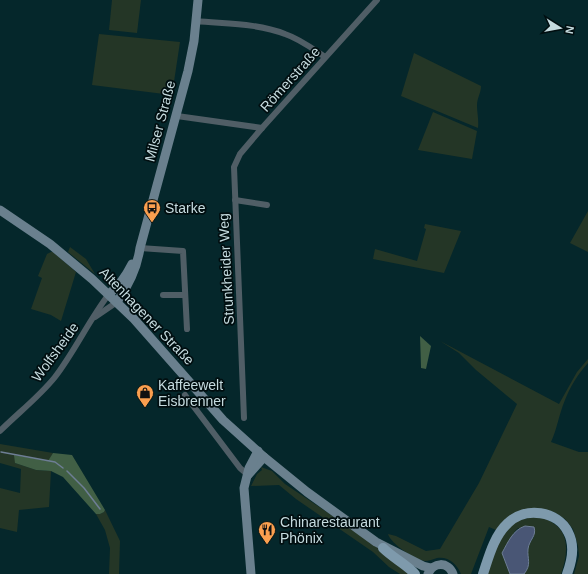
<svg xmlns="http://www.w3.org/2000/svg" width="588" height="574" font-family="Arial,sans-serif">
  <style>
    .green { fill: #243626 }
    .forest { fill: #415f45 }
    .water { fill: #495675; stroke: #6e7e95 }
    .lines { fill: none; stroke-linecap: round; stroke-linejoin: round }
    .stream { stroke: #6e7e95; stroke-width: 1.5 }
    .street { stroke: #505e66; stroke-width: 6 }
    .secondary { stroke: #6a808e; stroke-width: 9 }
    .primary { stroke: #7e9aac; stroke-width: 10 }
    .labels { text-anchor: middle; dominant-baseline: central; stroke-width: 3.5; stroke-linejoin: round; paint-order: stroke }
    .street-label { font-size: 14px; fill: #c5dbdf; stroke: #010e10 }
    .poi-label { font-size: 14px; fill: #c5dbdf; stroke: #010e10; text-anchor: start }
  </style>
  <rect width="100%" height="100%" fill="#05272b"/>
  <g class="green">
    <polygon points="112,0 141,0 137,33 109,30"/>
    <polygon points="99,34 180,42 172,95 92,85"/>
    <path d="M414,53L481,86C481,93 477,98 477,105C477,113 479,120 478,128L401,96Z"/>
    <polygon points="433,112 477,131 472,159 418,150"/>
    <polygon points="588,211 588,252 570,243"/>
    <polygon points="425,224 461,231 444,273 373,259 375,249 417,261 426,229 424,228"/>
    <polygon points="70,247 86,259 95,274 68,252"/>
    <polygon points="51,252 53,252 76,272 61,321 51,315 31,309 42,278 38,276 47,254"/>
    <path d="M440,341L559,404L577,372L588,359V363C578,374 570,387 565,400C559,414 557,429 551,442L579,452H588V574H574L579,556L578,546L573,529L565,519L554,512L531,510L496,530L489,527L471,574H461C457,564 448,556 437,558C433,559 429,561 425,561C414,559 391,544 388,534L396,536L426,551L440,549L479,483L517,404L476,370L459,353Z"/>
    <polygon points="0,444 53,453 48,462 15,463 36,470 51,471 49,507 19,510 17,532 0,528 0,488 20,493 21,469 0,463"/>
    <polygon points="261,467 272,471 285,484 370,541 369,543 374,544 412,574 400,574 389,567 373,552 296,499 279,485 251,486 257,474 262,470"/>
    <polygon points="105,510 120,541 119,574 109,574 110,548 105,530 96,514 100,514 104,512"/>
    <path d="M536,516C542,518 548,519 553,523C571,534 567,557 561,574H524C532,564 527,559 528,549C528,545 532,540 534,537L518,528L515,531L502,553L510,574H487L493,549L512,522Z"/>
  </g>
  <g class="forest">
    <polygon points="420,336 431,346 426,369 421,368"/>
    <polygon points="53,453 72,455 105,510 104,512 100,514 96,514 63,477 51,471 36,470 15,463 14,455 48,461"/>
  </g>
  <path class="water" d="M525,526L534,527C537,536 529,540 528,549C527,559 532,564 524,574H510L502,553C508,542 513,530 525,526Z"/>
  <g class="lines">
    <g class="stream">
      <polyline points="1,452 55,462 63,468"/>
      <polyline points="67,471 84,488 100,509"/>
    </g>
    <g class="street">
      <path d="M196,21C225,24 257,23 285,34C300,39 313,49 325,57"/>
      <polyline points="177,116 262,128"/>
      <polyline points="235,200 267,205"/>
      <polyline points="140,248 183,251 187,329"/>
      <polyline points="163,295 185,295"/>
      <polyline points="95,317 117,302"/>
      <polyline points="185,395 240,468 248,475"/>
      <polyline points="244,418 234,167 240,154 262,128 377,0"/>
      <path d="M0,431C18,413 39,397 55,377C75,351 89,320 109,294"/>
    </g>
    <g class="secondary">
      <polyline points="0,210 50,244 92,279 134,319 223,420 264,457 307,492 376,542 423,566 431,568"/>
      <path d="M109,294C119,286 126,276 132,264"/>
      <path d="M117,302C129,285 137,269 140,248L188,71L194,41L198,0"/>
      <polyline points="248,475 264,457"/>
      <polyline points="251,574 244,488 249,468 258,451"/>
      <path d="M428,574C433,562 448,561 453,574"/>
    </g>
    <g class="primary">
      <path d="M383,548C393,558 406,564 415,574"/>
      <path d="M483,574C489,556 494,536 508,523C525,506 558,511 568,532C575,545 572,561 567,574"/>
    </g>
  </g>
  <defs>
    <symbol id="bus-pin" viewBox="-11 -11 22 30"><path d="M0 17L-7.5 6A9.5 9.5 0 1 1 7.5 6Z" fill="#fa9f4f" stroke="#010e10"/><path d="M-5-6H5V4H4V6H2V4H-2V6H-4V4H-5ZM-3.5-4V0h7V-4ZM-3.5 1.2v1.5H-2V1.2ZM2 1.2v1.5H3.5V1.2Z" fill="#111"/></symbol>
    <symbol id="shop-pin" viewBox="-11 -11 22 30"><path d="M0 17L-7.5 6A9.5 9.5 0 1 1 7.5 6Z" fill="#fa9f4f" stroke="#010e10"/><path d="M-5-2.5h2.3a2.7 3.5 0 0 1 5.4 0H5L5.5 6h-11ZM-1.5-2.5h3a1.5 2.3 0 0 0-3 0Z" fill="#111"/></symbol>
    <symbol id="restaurant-pin" viewBox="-11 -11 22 30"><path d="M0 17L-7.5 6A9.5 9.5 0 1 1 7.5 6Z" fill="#fa9f4f" stroke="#010e10"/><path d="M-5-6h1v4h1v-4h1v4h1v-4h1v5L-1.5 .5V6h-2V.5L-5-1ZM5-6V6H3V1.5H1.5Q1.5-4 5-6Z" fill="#111"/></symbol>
  </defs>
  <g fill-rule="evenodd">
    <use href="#bus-pin" x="142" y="198" width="20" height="27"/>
    <use href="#shop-pin" x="135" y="383" width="20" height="27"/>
    <use href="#restaurant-pin" x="257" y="520" width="20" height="27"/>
  </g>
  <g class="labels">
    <g class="street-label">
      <text transform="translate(290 79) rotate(-48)">Römerstraße</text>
      <text transform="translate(160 121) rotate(-75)">Milser Straße</text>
      <text transform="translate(226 269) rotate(-93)">Strunkheider Weg</text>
      <text transform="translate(147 316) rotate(46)">Altenhagener Straße</text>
      <text transform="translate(55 352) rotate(-54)">Wolfsheide</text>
    </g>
    <g class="poi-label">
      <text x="165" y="208">Starke</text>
      <text x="158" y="385">Kaffeewelt<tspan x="158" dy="16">Eisbrenner</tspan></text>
      <text x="280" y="522">Chinarestaurant<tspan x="280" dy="16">Phönix</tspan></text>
    </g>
  </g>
  <g transform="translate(560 28) rotate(101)" stroke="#010e10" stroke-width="3" paint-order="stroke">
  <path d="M0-3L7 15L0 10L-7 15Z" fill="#c5dbdf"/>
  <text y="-6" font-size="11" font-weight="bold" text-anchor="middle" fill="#c5dbdf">N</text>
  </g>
</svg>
